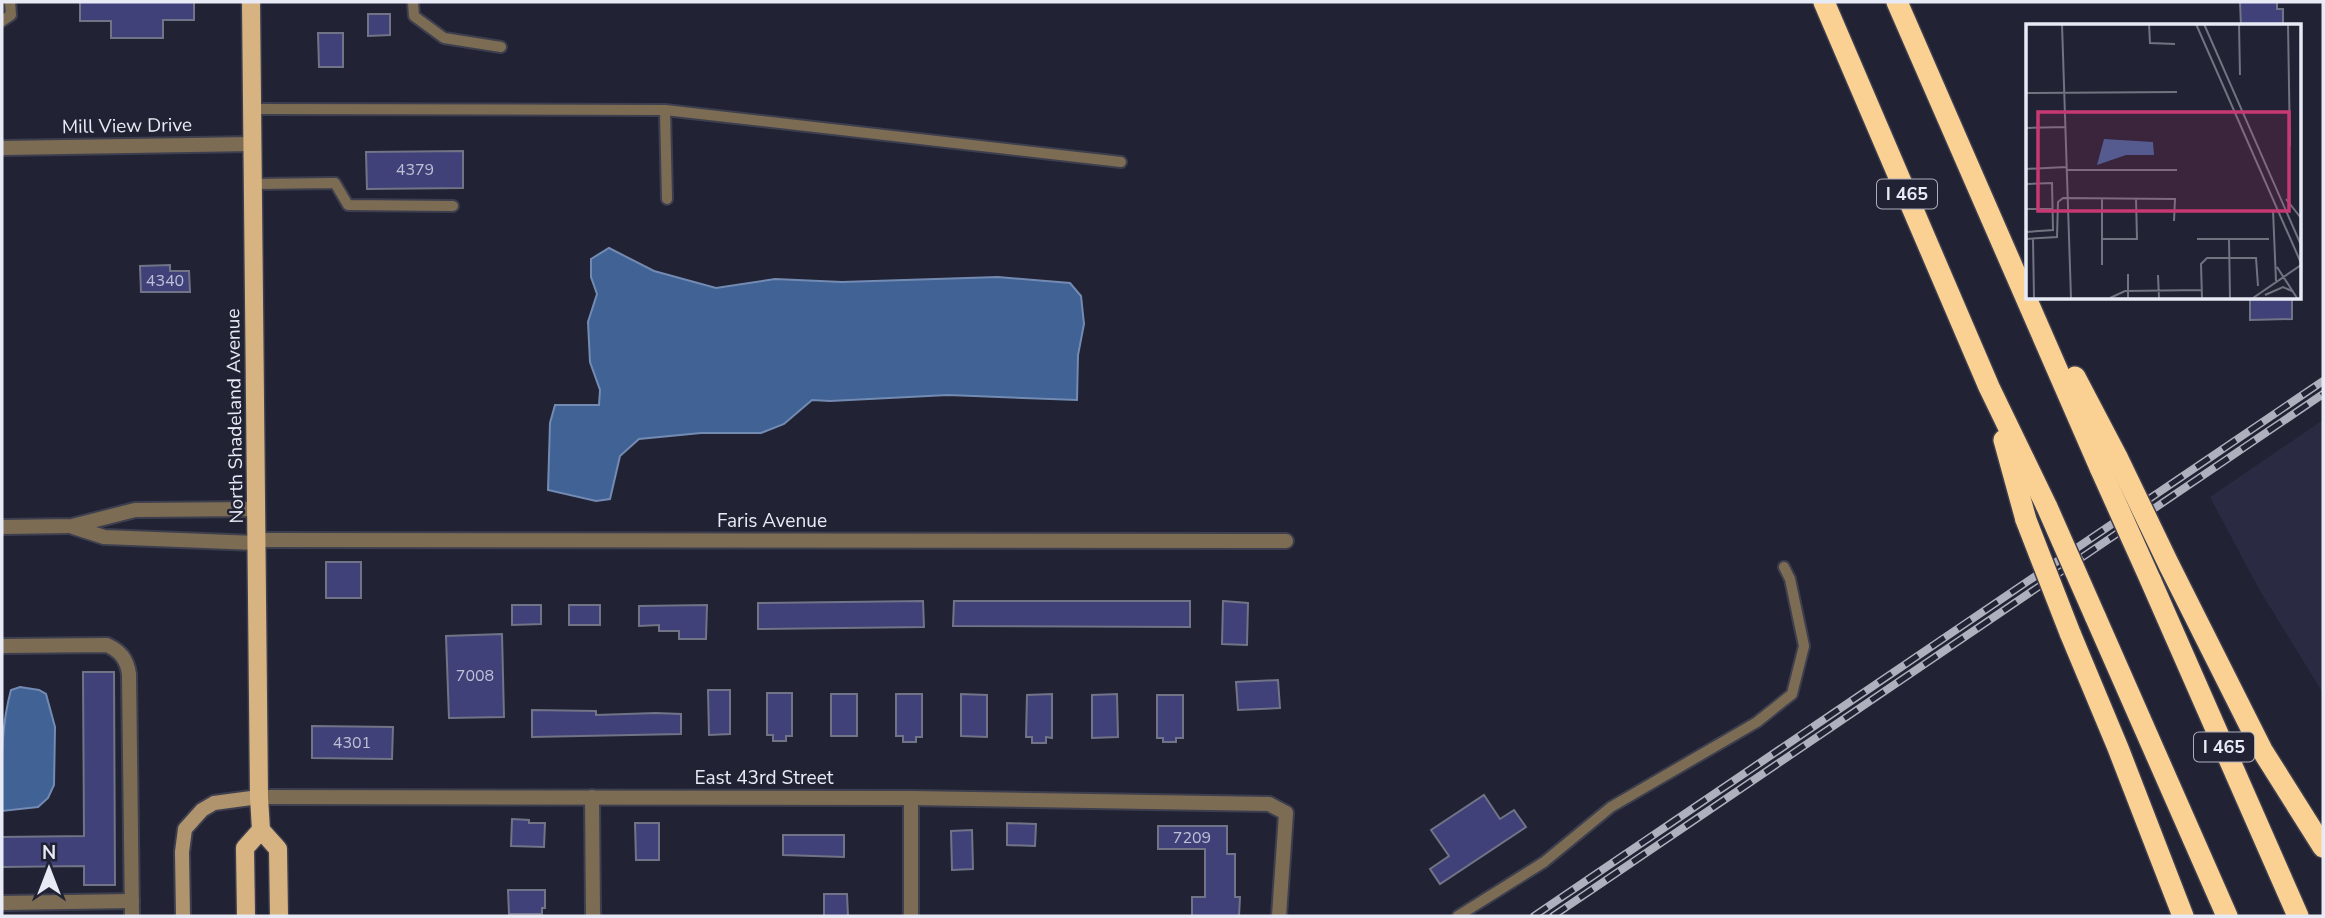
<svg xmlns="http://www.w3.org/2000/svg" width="2325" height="918" font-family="'Nunito Sans',sans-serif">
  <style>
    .built { fill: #2a2b42 }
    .water { fill: #416295; stroke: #738bb2; stroke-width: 2 }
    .building { fill: #404178; stroke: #717387; stroke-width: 2 }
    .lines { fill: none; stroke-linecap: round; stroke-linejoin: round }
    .lane-casing { stroke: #3d3f4f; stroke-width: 14 }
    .street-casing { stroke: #3d3f4f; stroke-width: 18 }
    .secondary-casing { stroke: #3d3f4f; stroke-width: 18 }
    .primary-casing { stroke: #3d3f4f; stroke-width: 21 }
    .highway-casing { stroke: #3d3f4f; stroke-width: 24 }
    .lane { stroke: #7d6c54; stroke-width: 10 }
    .street { stroke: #7d6c54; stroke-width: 14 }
    .secondary { stroke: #b0946e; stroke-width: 14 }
    .primary { stroke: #d7b381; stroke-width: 18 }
    .highway { stroke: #fbd093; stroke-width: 21 }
    .rail-casing { stroke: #aeb0bd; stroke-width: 8 }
    .rail { stroke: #212334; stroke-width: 5; stroke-dasharray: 16; stroke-linecap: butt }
    .highway-bridge-casing { stroke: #3d3f4f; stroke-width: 24; stroke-linecap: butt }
    .highway-bridge { stroke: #fbd093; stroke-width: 21 }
    .labels { text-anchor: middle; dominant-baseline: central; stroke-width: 5; stroke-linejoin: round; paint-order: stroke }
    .number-label { font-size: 16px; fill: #bec0d6 }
    .shield { fill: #212334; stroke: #acaebb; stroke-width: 2 }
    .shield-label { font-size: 18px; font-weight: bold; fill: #e8eaf5 }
    .street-label { font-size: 19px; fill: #e8eaf5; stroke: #212334 }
    .inset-road { fill: none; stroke: #717381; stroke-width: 2 }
    .view { fill: #c83872; fill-opacity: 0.15; stroke: #c83872; stroke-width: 3.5 }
    .inset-edge { fill: none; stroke: #e8eaf5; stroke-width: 3.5 }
  </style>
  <rect width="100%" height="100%" fill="#212334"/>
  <polygon class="built" points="2323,420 2323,693 2259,589 2210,497"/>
  <g class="water">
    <polygon points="609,248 654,271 716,288 775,279 842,282 998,277 1070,283 1081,296 1084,324 1078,355 1077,400 948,395 830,401 812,400 784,424 761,433 701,433 639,439 620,456 610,499 596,501 548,490 550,423 555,405 599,405 600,390 590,362 588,322 597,294 591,277 591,259"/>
    <path d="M20,687L39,690L46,694L55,727L54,785L48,798L38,807L2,811C2,770 0,729 11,690Z"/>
  </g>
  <g class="building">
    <polygon points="80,2 194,2 194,20 163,20 163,38 111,38 111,21 80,21"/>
    <polygon points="2240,2 2277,2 2277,9 2283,9 2283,26 2241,26"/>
    <polygon points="368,14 390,14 390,35 368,36"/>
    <polygon points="318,33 343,33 343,67 319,67"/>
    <polygon points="463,151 463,188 367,189 366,152"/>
    <polygon points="170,265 170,271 189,271 190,292 141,292 140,266"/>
    <polygon points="2292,298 2292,319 2250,320 2250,299"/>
    <rect x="326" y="562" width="35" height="36"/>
    <polygon points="923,601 924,627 758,629 758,603"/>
    <polygon points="954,601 1190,601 1190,627 953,626"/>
    <polygon points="1223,601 1248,603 1247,645 1222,644"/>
    <polygon points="512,605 541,605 541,624 512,625"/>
    <rect x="569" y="605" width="31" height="20"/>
    <polygon points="707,605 706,639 679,639 679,631 659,631 659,625 639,626 639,606"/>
    <polygon points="502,634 504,717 449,718 446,636"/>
    <polygon points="83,672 114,672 115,885 84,885 84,866 2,867 2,837 84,836"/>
    <polygon points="1278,680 1280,708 1238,710 1236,682"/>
    <polygon points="708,690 730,690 730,734 709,735"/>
    <polygon points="767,693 792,693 792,736 786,736 786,741 773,741 773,735 767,735"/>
    <rect x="831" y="694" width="26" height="42"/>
    <polygon points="896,694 922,694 922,737 916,737 916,742 903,742 903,736 896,736"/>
    <polygon points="961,694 987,695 987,737 961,736"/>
    <polygon points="1052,694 1052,738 1046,737 1046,743 1032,743 1032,737 1026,737 1027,695"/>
    <polygon points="1117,694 1118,737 1092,738 1092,695"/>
    <polygon points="1157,695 1183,695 1183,738 1176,738 1176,742 1163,742 1163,738 1157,738"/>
    <polygon points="532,710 596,711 596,715 656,713 681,714 681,734 532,737"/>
    <polygon points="312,726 393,727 392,759 312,758"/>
    <polygon points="1484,795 1500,819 1514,810 1526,827 1440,884 1430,869 1449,856 1431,830"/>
    <polygon points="512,819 529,820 529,823 545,823 544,847 511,846"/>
    <polygon points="635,823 659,823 659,860 636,860"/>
    <polygon points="1007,823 1036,824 1035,846 1007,845"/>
    <polygon points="1158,826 1227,826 1227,854 1235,854 1235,897 1240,897 1239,916 1192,916 1192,897 1205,897 1205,849 1158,849"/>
    <polygon points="972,830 973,869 952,870 951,831"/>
    <polygon points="783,835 844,835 844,857 783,855"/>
    <polygon points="508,890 545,890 545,908 542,908 542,914 509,914"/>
    <polygon points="824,894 847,894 848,916 824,916"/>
  </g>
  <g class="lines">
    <defs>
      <g id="lane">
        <polyline points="413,2 414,16 444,38 501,47"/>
        <polyline points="2,21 11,15 10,2"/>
        <polyline points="253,109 665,110 1121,162"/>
        <polyline points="665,110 667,199"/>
        <polyline points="254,184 335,183 348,205 453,206"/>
        <polyline points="1458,916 1544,862 1611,807 1757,722 1792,694 1804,646 1790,579 1784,567"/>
      </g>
      <g id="street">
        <polyline points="2,148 253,144"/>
        <polyline points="2,527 72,526 135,510 257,509"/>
        <polyline points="73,527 104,537 258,543"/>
        <polyline points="258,540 1286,541"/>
        <path d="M2,646L107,645C120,651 127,659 129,674L132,916"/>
        <polyline points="259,797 911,798 1269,804 1286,813 1279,916"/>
        <polyline points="592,797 593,916"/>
        <polyline points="911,798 911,916"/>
        <polyline points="2,903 132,901"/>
      </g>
      <polyline id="secondary" points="183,916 182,852 185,829 202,810 214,803 259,797"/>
      <g id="primary">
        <polyline points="251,2 259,797 261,830 278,849 279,916"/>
        <polyline points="246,916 245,848 261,830"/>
      </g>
      <g id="highway">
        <polyline points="1824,2 1989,387 2047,507"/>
        <polyline points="1897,2 2101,470"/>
        <polyline points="2075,377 2118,459"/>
        <polyline points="2004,440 2026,520"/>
        <polyline points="2169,565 2262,750 2323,847"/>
        <polyline points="2150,579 2298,916"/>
        <polyline points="2095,616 2227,916"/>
        <polyline points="2070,633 2118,748 2183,916"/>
      </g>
    </defs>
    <use href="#lane" class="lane-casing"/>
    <use href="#street" class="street-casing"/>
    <use href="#secondary" class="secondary-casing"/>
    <use href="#primary" class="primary-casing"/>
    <use href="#highway" class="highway-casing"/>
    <use href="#lane" class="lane"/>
    <use href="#street" class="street"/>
    <use href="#secondary" class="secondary"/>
    <use href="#primary" class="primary"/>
    <use href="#highway" class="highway"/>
    <defs>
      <g id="rail">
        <polyline points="1534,916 2323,381"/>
        <polyline points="1553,916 2323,394"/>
      </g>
    </defs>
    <use href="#rail" class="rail-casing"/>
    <use href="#rail" class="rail"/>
    <defs>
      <g id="highway-bridge">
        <polyline points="2118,459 2169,565"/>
        <polyline points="2101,470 2150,579"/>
        <polyline points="2047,507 2095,616"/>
        <polyline points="2026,520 2070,633"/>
      </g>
    </defs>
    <use href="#highway-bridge" class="highway-bridge-casing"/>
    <use href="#highway-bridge" class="highway-bridge"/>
  </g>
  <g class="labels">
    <g class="number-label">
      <text x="415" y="170">4379</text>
      <text x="165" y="281">4340</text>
      <text x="475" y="676">7008</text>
      <text x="352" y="743">4301</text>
      <text x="1192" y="838">7209</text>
    </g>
    <g class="shield">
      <rect x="1877" y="179.5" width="60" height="29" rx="5"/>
      <rect x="2194" y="732.5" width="60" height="29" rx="5"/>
    </g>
    <g class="shield-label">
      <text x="1907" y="194">I 465</text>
      <text x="2224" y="747">I 465</text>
    </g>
    <g class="street-label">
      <text transform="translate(127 126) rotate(-1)">Mill View Drive</text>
      <text transform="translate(235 416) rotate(-91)">North Shadeland Avenue</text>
      <text x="772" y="521">Faris Avenue</text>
      <text x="764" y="778">East 43rd Street</text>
    </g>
  </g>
  <g transform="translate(2026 24)">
    <rect width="275" height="275" fill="#212334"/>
    <path d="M78,115L127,118L128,131H100L71,141Z" fill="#416295"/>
    <path class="inset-road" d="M36,0L45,274M123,0L124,19L149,20M170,0L275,239M178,0L275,221M213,0L214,51M262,0L264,122M0,69L151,68M0,104L39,103M0,145L40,143M40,146H151M0,160L26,159L27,206L0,208M76,174V241M260,175L275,194M0,185H26M247,186L250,257M0,215L31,213L32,178L37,174L149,175L148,197M7,215L8,274M76,215H111L110,174M171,215H243M203,215L204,274M251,243L271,274M102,250V274M132,251L133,274M239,271L257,263L266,267M84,274L99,267L176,266M176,274L175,240L181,234H230L232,262M227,274L275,241"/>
    <path class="view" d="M12,88H263V187H12Z"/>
    <rect width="275" height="275" class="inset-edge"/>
  </g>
  <rect width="2325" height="918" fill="none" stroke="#e8eaf5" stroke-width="7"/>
  <g transform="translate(49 869)" stroke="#212334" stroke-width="5" paint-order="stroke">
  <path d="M0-5L12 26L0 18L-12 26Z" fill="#e8eaf5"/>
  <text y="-10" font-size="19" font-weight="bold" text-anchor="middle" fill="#e8eaf5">N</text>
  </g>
</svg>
